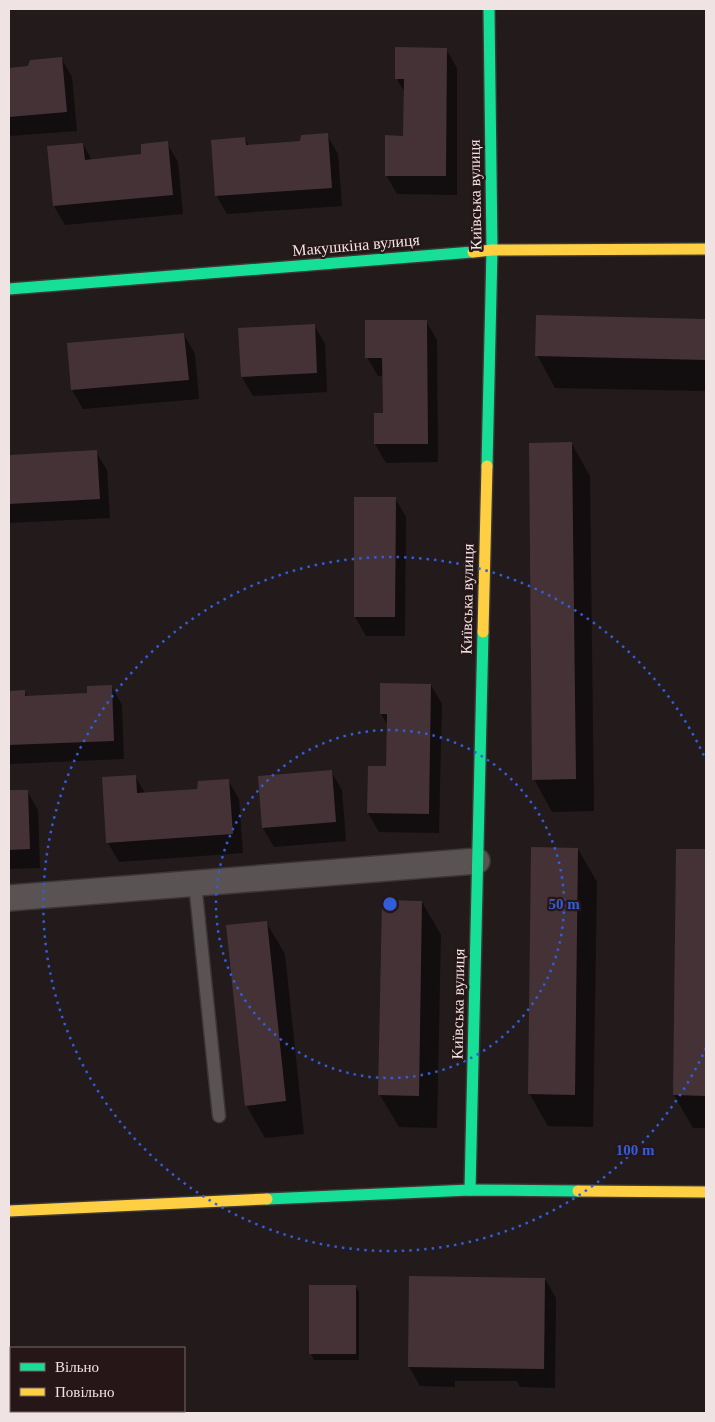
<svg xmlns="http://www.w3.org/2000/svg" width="715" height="1422" font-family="Georgia,serif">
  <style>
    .shadow { fill: #0007 }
    .building { fill: #453237 }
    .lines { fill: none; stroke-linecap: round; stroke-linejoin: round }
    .lane-casing { stroke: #3c3636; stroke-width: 15 }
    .street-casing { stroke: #3c3636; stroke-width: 28 }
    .fast-casing { stroke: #3c3636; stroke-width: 14 }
    .slow-casing { stroke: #3c3636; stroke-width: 14 }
    .lane { stroke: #5a5354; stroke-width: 12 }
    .street { stroke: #5a5354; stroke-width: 25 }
    .fast { stroke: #16e098; stroke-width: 11 }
    .slow { stroke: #ffcf43; stroke-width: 11 }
    .ring { fill: none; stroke: #325dd9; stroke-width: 2.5; stroke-dasharray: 2.5 5 }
    .labels { text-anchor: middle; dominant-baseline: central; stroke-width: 4.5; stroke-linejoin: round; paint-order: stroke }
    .street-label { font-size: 16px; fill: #f0e3e4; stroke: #261618 }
    .centre { fill: #325dd9; stroke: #261618; stroke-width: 2.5 }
    .ring-label { font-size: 15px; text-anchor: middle; font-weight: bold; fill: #325dd9; stroke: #261618; stroke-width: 4.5; stroke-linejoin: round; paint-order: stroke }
  </style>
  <rect width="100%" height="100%" fill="#221a1b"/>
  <g class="shadow">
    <polygon points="446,49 457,68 457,195 397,194 386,175 405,137 405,93 397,79"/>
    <polygon points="61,58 72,77 77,131 9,136 9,69 29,67"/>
    <polygon points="327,135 338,154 342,206 227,214 216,195 245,139 249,146 301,142"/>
    <polygon points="167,143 178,162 183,214 65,225 54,206 48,147 83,144 92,160 143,155"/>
    <polygon points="537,316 706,320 706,391 555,388 537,355"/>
    <polygon points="426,321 437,340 438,462 386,463 375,444 384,414 384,376 378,376 367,357"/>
    <polygon points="314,325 325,344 327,392 253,396 242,377 240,329"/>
    <polygon points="184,335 195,354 199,399 83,409 72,390"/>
    <polygon points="572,444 590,476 594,811 552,812 534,779"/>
    <polygon points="96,452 107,470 110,518 9,523 9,456"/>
    <polygon points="395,498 406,517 405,636 366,636 355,617"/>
    <polygon points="431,685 442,704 439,833 379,832 368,813 387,768 388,726 381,714"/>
    <polygon points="111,686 122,705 124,759 9,764 9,692 24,691 27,697 89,694"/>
    <polygon points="331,771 342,790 346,841 274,847 263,828"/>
    <polygon points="135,776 145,793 198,790 228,780 239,799 243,853 119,862 108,843"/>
    <polygon points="27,791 38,810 40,868 9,869 9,792"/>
    <polygon points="578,849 597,882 593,1127 548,1126 529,1093"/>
    <polygon points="677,850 706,851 706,1128 693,1128 674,1095"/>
    <polygon points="422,902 441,935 437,1128 399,1127 380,1095"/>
    <polygon points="266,922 285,954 304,1134 265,1138 246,1105"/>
    <polygon points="410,1277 545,1279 556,1298 555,1388 520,1387 517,1381 455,1381 455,1387 420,1386 409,1367"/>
    <polygon points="310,1286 355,1286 359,1292 359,1360 314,1360 311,1354"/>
    <rect x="120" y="1411" width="45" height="2"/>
  </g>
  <g class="building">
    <polygon points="395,47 447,48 446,176 385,176 385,135 403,136 404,79 395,79"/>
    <polygon points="62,57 67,112 9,117 9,68 28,66 30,60"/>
    <polygon points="328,133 332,188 215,196 211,140 245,137 246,145 300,141 301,135"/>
    <polygon points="168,141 173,195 53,206 47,146 83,143 85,160 141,154 141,144"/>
    <polygon points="536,315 706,319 706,360 535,356"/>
    <polygon points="365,320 427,320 428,444 374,444 374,413 383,413 382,358 365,358"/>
    <polygon points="315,324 317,373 241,377 238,328"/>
    <polygon points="184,333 189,380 71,390 67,343"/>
    <polygon points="572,442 576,779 532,780 529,443"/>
    <polygon points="97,450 100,499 9,504 9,455"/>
    <polygon points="354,497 396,497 395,617 354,617"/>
    <polygon points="380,683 431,684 429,814 367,813 368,766 386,766 387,714 380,714"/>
    <polygon points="112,685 114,741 9,745 9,691 25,690 25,696 87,693 87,686"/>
    <polygon points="332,770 336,822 262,828 258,776"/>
    <polygon points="136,775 137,793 197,789 198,781 229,779 233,834 106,843 102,777"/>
    <polygon points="9,790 28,790 30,849 9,850"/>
    <polygon points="531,847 578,848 575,1095 528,1094"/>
    <polygon points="676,849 706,849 706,1096 673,1095"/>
    <polygon points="382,900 422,901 419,1096 378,1095"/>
    <polygon points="267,921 286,1101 245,1106 226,925"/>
    <polygon points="409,1276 545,1278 544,1369 408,1367"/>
    <rect x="309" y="1285" width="47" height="69"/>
    <rect x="119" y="1411" width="40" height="2"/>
  </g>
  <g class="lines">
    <defs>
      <polyline id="lane" points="195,883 219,1116"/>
      <polyline id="street" points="9,898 477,861"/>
      <g id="fast">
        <polyline points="9,289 473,252"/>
        <polyline points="487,466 492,250 489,9"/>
        <polyline points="470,1190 483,632"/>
        <polyline points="267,1199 470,1190 578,1191"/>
      </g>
      <g id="slow">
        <polyline points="473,252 492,250 706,249"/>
        <polyline points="483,632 487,466"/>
        <polyline points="578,1191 706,1192"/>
        <polyline points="9,1211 267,1199"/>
      </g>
    </defs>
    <use href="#lane" class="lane-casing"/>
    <use href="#street" class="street-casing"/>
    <use href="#fast" class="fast-casing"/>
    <use href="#slow" class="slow-casing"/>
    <use href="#lane" class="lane"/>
    <use href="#street" class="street"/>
    <use href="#fast" class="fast"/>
    <use href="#slow" class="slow"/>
  </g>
  <g class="ring">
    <circle cx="390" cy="904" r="174"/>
    <path d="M706 1048A347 347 0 1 1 706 760"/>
  </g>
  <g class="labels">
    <g class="street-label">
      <text transform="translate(475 195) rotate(-91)">Київська вулиця</text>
      <text transform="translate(356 245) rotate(-5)">Макушкіна вулиця</text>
      <text transform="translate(467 599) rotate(-89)">Київська вулиця</text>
      <text transform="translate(458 1004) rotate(-89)">Київська вулиця</text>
    </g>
  </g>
  <circle cx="390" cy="904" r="8" class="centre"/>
  <g class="ring-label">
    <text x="564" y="909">50 m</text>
    <text x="635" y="1155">100 m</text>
  </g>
  <rect width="715" height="1422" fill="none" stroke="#f0e3e4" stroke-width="20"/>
  <rect x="10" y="1347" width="175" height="65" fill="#261618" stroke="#77686a"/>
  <rect x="20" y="1363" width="25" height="8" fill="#16e098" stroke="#77686a"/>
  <text x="55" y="1372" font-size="15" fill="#f0e3e4">Вільно</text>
  <rect x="20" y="1388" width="25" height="8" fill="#ffcf43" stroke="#77686a"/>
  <text x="55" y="1397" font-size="15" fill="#f0e3e4">Повільно</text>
</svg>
